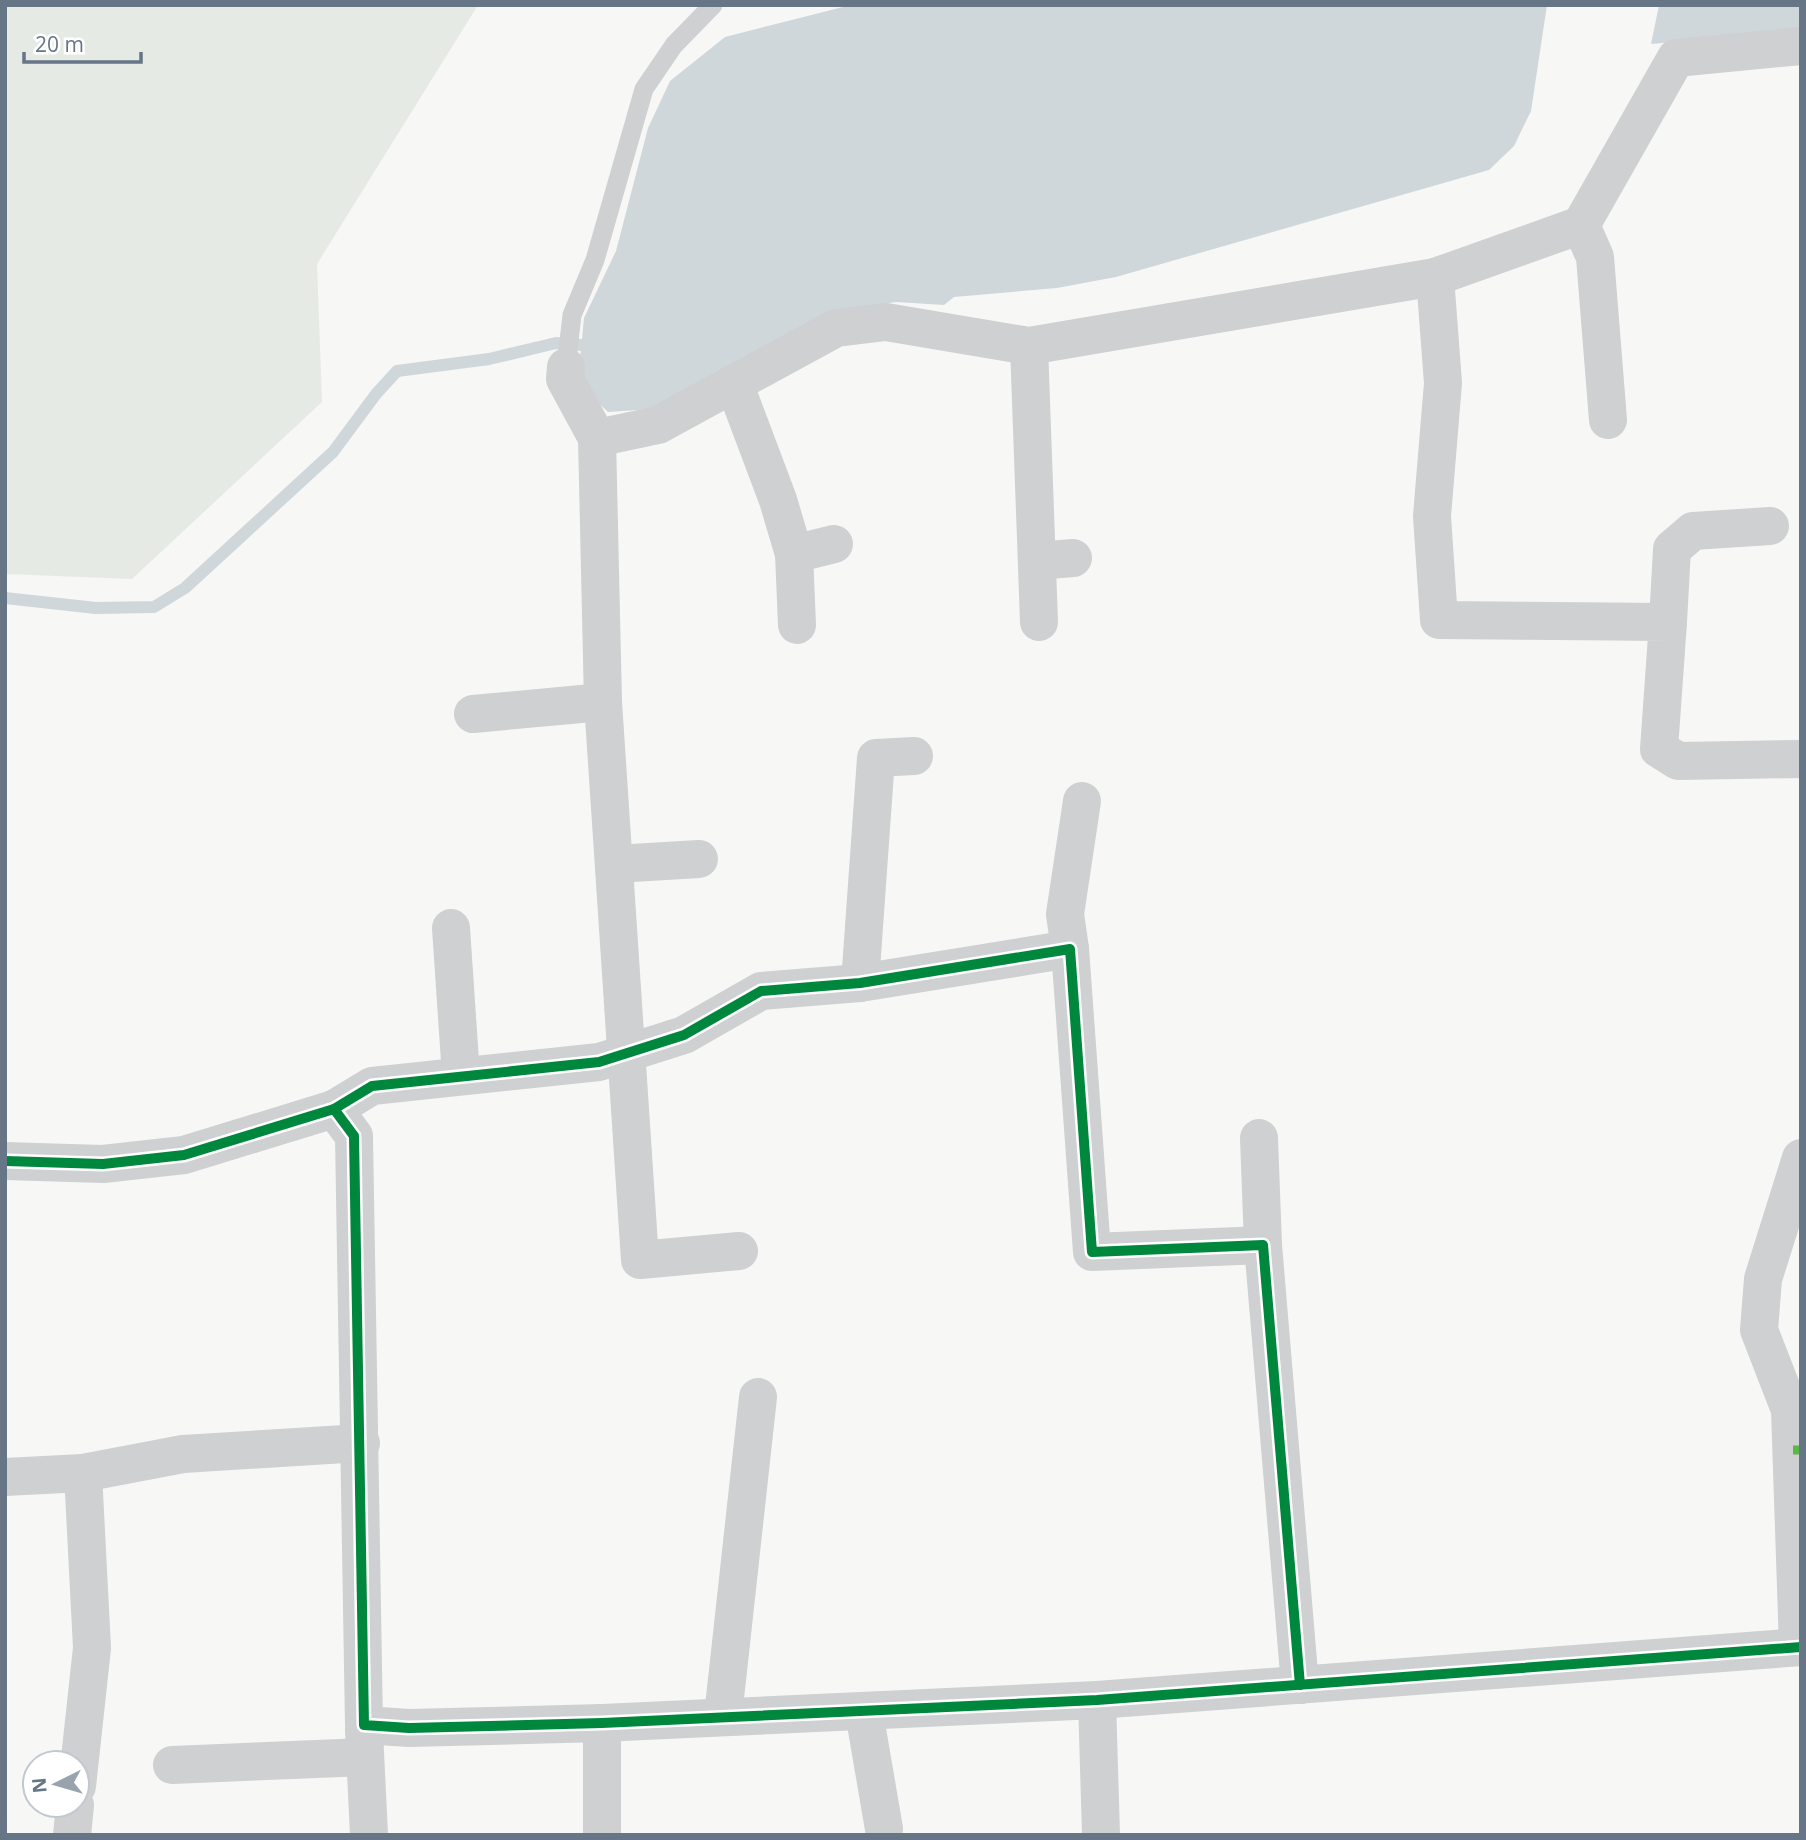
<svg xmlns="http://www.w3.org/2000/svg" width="1806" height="1840" font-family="'Open Sans',sans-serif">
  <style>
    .green { fill: #e6eae4 }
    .water { fill: #d0d7db }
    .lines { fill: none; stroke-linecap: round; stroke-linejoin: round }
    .stream { stroke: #d0d7db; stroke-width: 12 }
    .lane { stroke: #ced0d1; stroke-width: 19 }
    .street { stroke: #ced0d1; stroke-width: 38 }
    .quiet { stroke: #58b947; stroke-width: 9; stroke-dasharray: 18 9; stroke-linecap: butt }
    .cycleway-casing { stroke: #fff; stroke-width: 15 }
    .cycleway { stroke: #00873e; stroke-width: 10 }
  </style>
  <rect width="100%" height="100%" fill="#f7f7f6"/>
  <polygon class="green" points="5,5 478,5 317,264 322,402 132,579 5,574"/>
  <g class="water">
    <polygon points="851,5 1547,5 1531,111 1514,146 1489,170 1116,277 1057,288 954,297 944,305 896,302 845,310 653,409 608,412 582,387 579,369 584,318 616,251 648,128 670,81 725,37"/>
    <polygon points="1659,5 1801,5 1801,31 1651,44"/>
  </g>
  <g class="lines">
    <polyline class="stream" points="5,598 96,608 154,607 185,588 333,452 376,394 397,371 489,359 556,343 581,345"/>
    <polyline class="lane" points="566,367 572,315 595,260 644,89 674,45 713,5"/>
    <g class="street">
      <polyline points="1581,225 1595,257 1608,420"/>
      <polyline points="1435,277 1443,383 1432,516 1439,620 1668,622 1659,749 1678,761 1801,759"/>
      <polyline points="1029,346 1039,622"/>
      <polyline points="566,367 565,379 597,438 658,425 836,328 886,322 1029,346 1435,277 1581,225 1676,58 1801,46"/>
      <polyline points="734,383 778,500 794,554 797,625"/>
      <polyline points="597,438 603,702 640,1260 739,1251"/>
      <polyline points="794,554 834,544"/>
      <polyline points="1037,561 1073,558"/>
      <polyline points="1668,622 1672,549 1693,531 1770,526"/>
      <polyline points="473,714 603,702"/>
      <polyline points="615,864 699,859"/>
      <polyline points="451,928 461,1076"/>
      <polyline points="1070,949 1065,914 1082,801"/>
      <polyline points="860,983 876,758 914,756"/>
      <polyline points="334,1109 372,1086 599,1062 684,1035 761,991 860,983 1070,949 1092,1252 1263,1245 1300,1685"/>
      <polyline points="1259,1138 1263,1245"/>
      <polyline points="5,1161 103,1164 184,1155 334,1109 354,1136 364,1725 409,1728 602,1723 1097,1700 1801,1647"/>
      <polyline points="5,1477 83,1473 183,1454 361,1443"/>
      <polyline points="1798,1647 1790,1410 1759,1330 1763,1279 1801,1158"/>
      <polyline points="1097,1700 1101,1835"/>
      <polyline points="864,1712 884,1829"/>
      <polyline points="723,1716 758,1397"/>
      <polyline points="364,1731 369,1835"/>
      <polyline points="172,1765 365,1757"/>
      <polyline points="77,1786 92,1648 83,1473"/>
      <polyline points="72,1835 75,1805"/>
      <polyline points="602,1835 602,1723"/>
    </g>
    <polyline class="quiet" points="1793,1450 1801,1450"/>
    <defs>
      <g id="cycleway">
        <polyline points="334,1109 372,1086 599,1062 684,1035 761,991 860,983 1070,949 1092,1252 1263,1245 1300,1685"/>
        <polyline points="5,1161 103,1164 184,1155 334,1109 354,1136 364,1725 409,1728 602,1723 1097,1700 1801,1647"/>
      </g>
    </defs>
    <use href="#cycleway" class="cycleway-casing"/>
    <use href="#cycleway" class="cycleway"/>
  </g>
  <rect width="1806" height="1840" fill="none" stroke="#667687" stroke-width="14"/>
  <g transform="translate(56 1784) rotate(265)"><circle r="33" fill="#ffffff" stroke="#c2c8cf" stroke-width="2"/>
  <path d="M0-5L12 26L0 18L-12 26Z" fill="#99a3ae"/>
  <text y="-10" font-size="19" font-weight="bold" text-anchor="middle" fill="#667687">N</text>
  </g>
  <path d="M24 52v10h117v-10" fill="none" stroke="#667687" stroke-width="3.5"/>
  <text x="35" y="52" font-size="21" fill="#667687" stroke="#ffffff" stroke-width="5" paint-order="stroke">20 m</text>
</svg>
